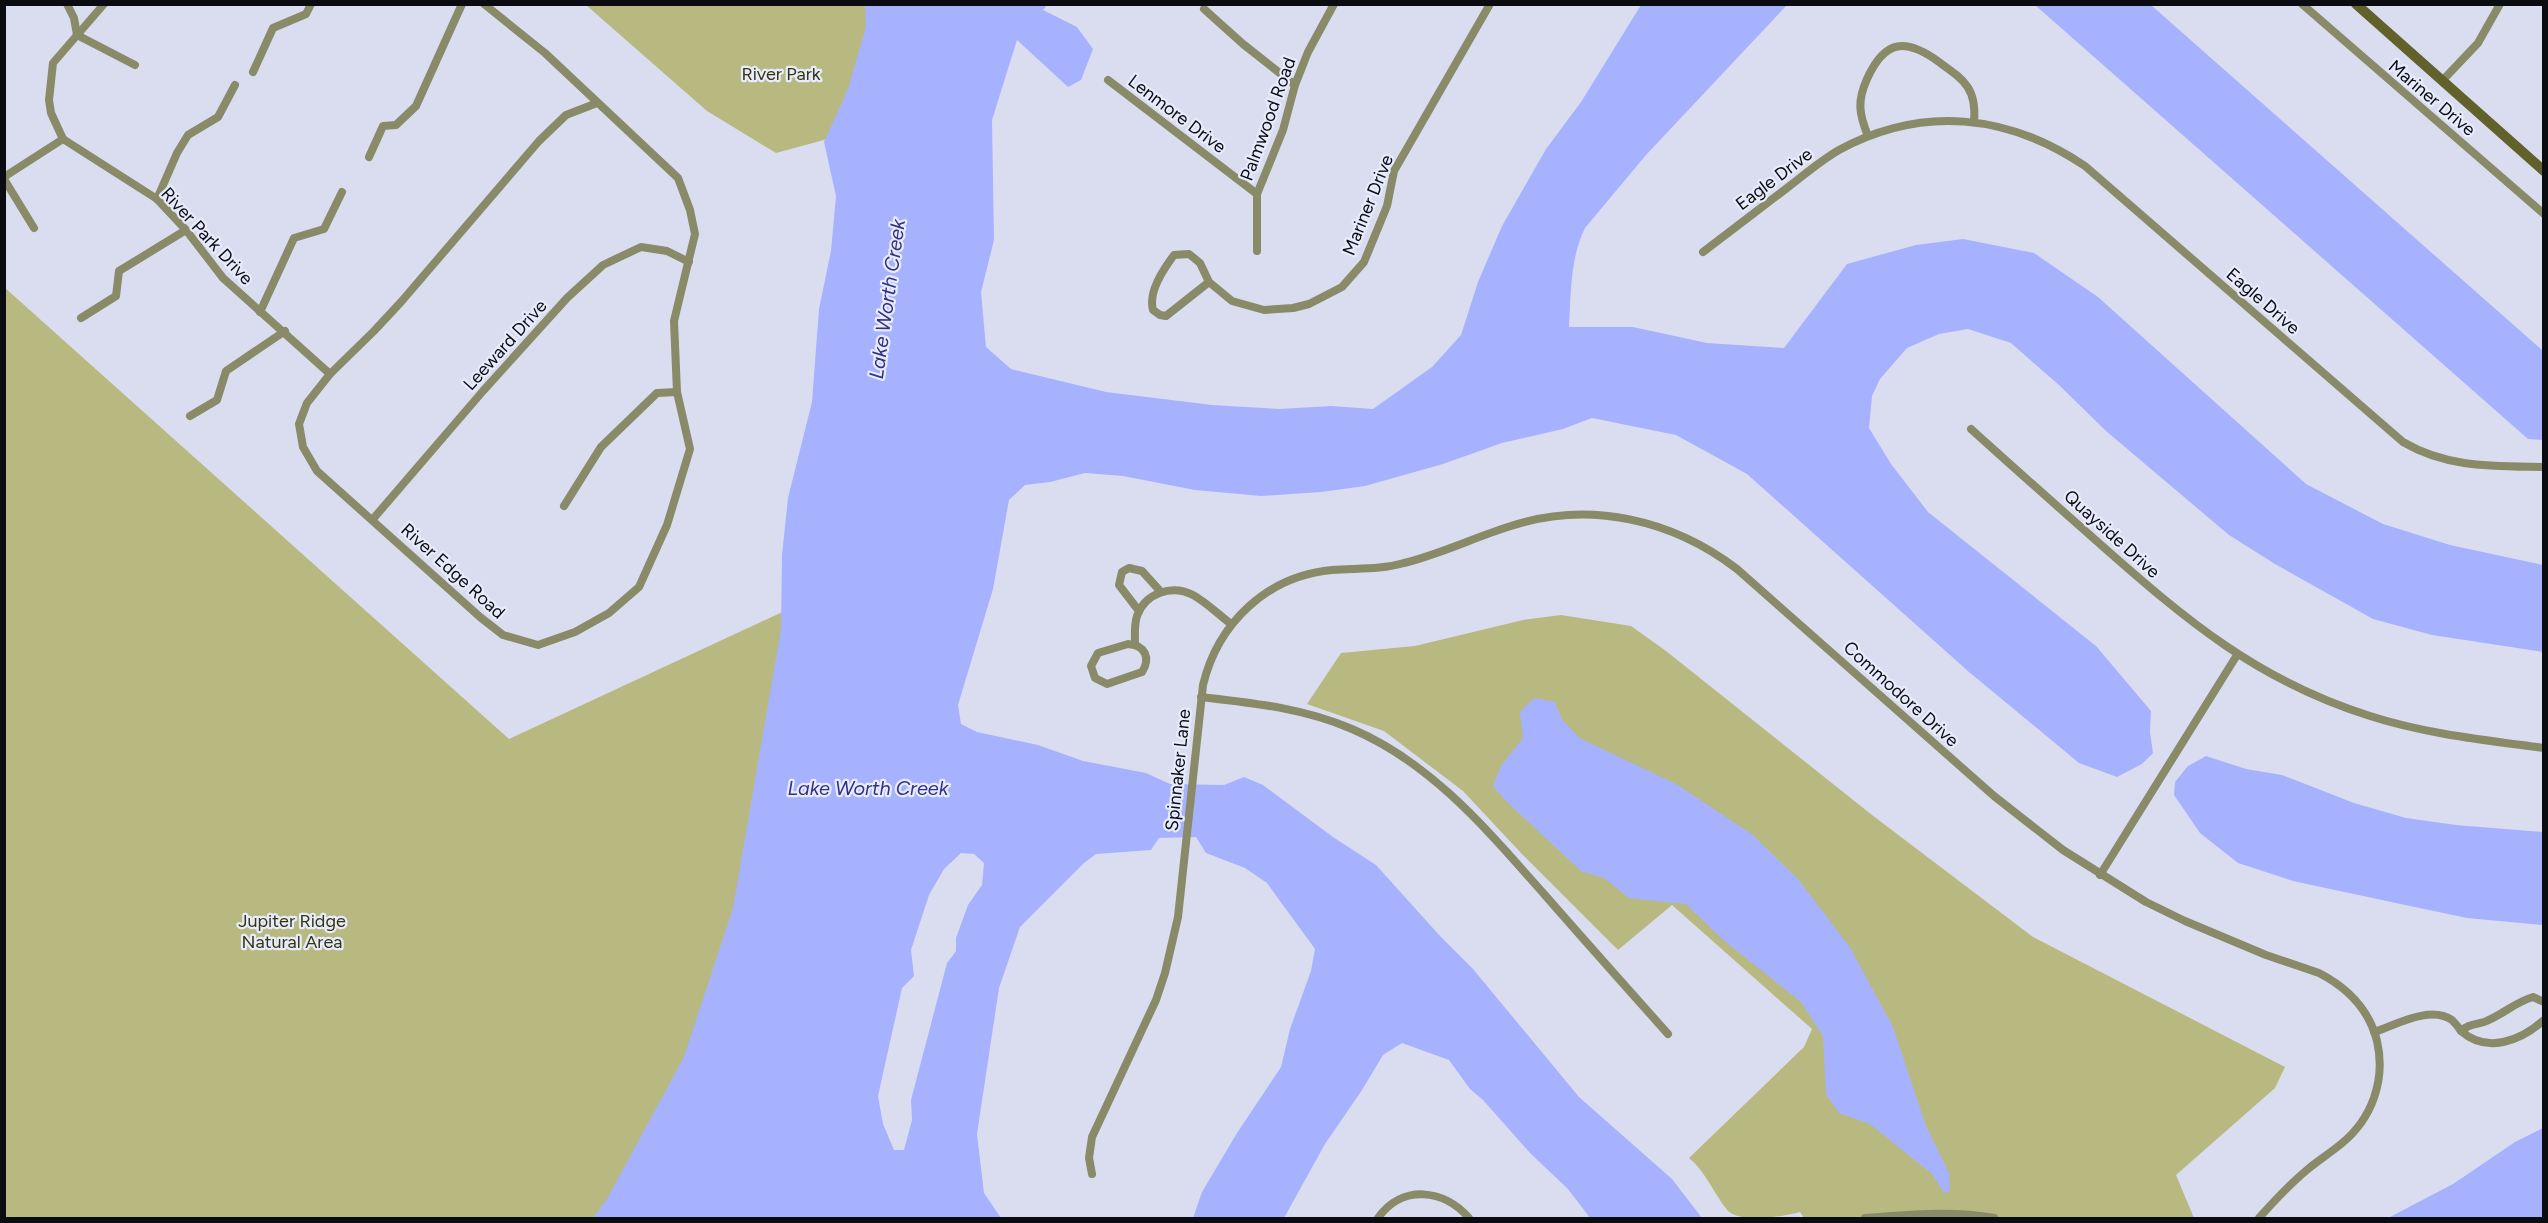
<svg xmlns="http://www.w3.org/2000/svg" width="2548" height="1223" font-family="Figtree,sans-serif">
  <style>
    .green { fill: #b7b981 }
    .water { fill: #a7b2ff; fill-rule: evenodd }
    .lines { fill: none; stroke-linecap: round; stroke-linejoin: round }
    .street { stroke: #898a68; stroke-width: 8 }
    .secondary { stroke: #61612c; stroke-width: 10 }
    .labels { text-anchor: middle; dominant-baseline: central; stroke-width: 4.5; stroke-linejoin: round; paint-order: stroke }
    .park-label { font-size: 18px; fill: #34340e; stroke: #e7ebfc }
    .street-label { font-size: 18px; fill: #0b0c12; stroke: #e7ebfc }
    .water-label { font-size: 20px; font-style: italic; fill: #313187; stroke: #e7ebfc }
  </style>
  <rect width="100%" height="100%" fill="#daddef"/>
  <g class="green">
    <polygon points="586,5 876,5 835,137 776,153 707,111"/>
    <polygon points="4,287 509,739 789,609 727,961 635,1185 608,1218 5,1218"/>
    <path d="M1561,615L1631,626L1666,651L1872,815L2033,937L2285,1067L2275,1088L2176,1175L2194,1218H1804L1800,1212C1782,1217 1741,1223 1728,1211C1714,1194 1706,1172 1689,1158L1804,1047L1812,1029L1672,905L1618,950L1521,853L1463,791L1384,731L1307,704L1341,653L1415,646L1523,620Z"/>
  </g>
  <g class="water">
    <path d="M865,5H1047L1043,10L1077,27L1093,49L1081,80L1068,87L1017,40L992,120L994,240L981,292L986,347L1011,369L1106,392L1212,405L1279,409L1331,406L1373,409L1432,367L1461,335L1478,282L1502,226L1546,149L1581,102L1641,5H1787L1646,155L1585,228C1570,258 1571,294 1569,327H1633L1707,343L1784,348L1847,264L1916,245L1963,239L2034,253L2098,297L2306,484L2383,524L2450,545L2543,565V652L2432,635L2373,619L2275,564L2229,535L2106,431L2059,385L2011,343L1968,329L1939,334L1907,348L1880,379L1872,396L1869,428L1891,464L1928,512L2096,646L2151,711L2150,732L2153,753L2142,764L2117,777L2079,763L1969,672L1747,474L1676,435L1592,418L1563,429L1502,443L1443,464L1365,486L1321,492L1261,496L1195,490L1123,476L1085,473L1050,482L1025,485L1009,500L993,589L958,705L961,724L977,732L1038,745L1083,761L1146,773L1170,784L1224,785L1244,777L1263,785L1333,837L1376,865L1441,937L1473,969L1579,1097L1672,1179L1702,1218H1590L1568,1189L1531,1154L1483,1100L1470,1089L1449,1060L1402,1043L1383,1055L1362,1090L1325,1144L1284,1218H1193L1202,1192L1237,1133L1281,1067L1290,1029L1311,971L1315,949L1267,883L1245,868L1206,853L1196,837L1159,838L1151,850L1096,854L1084,863L1020,927L999,988L977,1134L984,1193L1001,1218H593L607,1199L684,1057L733,908L781,629L782,555L788,498L812,402L819,309L831,251L836,196L824,142L848,89L866,27ZM961,853L974,854L984,863L982,885L968,905L956,938V951L947,963L911,1100L912,1120L904,1150H894L883,1124L878,1096L902,988L914,976L911,950L929,895L944,869Z"/>
    <polygon points="2035,5 2151,5 2543,351 2543,440 2528,439"/>
    <polygon points="1534,698 1555,702 1562,720 1581,739 1676,784 1753,835 1798,879 1851,949 1893,1027 1926,1126 1949,1173 1950,1191 1944,1193 1932,1174 1870,1124 1839,1113 1826,1094 1823,1036 1801,1002 1722,939 1686,904 1629,898 1604,878 1581,871 1506,801 1493,786 1501,766 1523,738 1520,712"/>
    <polygon points="2206,756 2246,769 2282,775 2354,803 2406,818 2456,825 2543,832 2543,925 2467,918 2410,906 2293,881 2238,863 2200,833 2174,795 2175,782 2188,766"/>
    <polygon points="2543,1128 2543,1218 2388,1218 2453,1184 2515,1142"/>
  </g>
  <g class="lines">
    <g class="street">
      <polyline points="67,4 74,18 77,35 135,65"/>
      <polyline points="104,4 53,63 49,100 51,113 63,139 157,199 186,230 223,278 330,374"/>
      <polyline points="484,4 545,53 678,178 690,210 695,234 674,321 677,392 690,449 667,525 639,587 609,613 575,632 538,645 503,635 480,617 317,471 303,447 299,424 307,403 330,374 374,331 401,302 539,141 566,115 597,103"/>
      <polyline points="2302,4 2544,214"/>
      <polyline points="1204,9 1243,44 1295,85"/>
      <polyline points="253,72 273,28 306,14 311,4"/>
      <polyline points="1108,80 1257,194"/>
      <polyline points="2442,81 2478,43 2500,4"/>
      <path d="M1868,136C1859,114 1857,101 1867,79C1885,39 1906,38 1939,62C1964,80 1977,88 1974,122"/>
      <polyline points="369,157 383,126 396,125 416,106 462,4"/>
      <polyline points="4,177 63,139"/>
      <polyline points="4,179 34,228"/>
      <polyline points="157,199 177,153 188,135 218,117 235,85"/>
      <polyline points="1257,251 1257,194 1283,130 1295,85 1308,52 1334,4"/>
      <path d="M1703,252C1731,231 1759,209 1787,188C1804,175 1820,161 1839,150C1922,105 2008,114 2085,166L2403,442C2447,468 2493,466 2544,467"/>
      <path d="M1209,282L1166,316L1160,315L1153,310C1148,292 1163,270 1174,255L1189,254L1200,263L1209,282L1232,301L1264,310L1293,308L1309,304L1342,287L1364,262L1387,206L1394,171L1490,4"/>
      <polyline points="260,312 294,238 324,229 342,192"/>
      <polyline points="81,318 116,296 119,271 186,230"/>
      <polyline points="190,416 217,400 226,371 285,331"/>
      <path d="M1971,429C2014,468 2057,506 2100,544C2186,620 2258,681 2370,716C2426,734 2485,740 2544,748"/>
      <polyline points="564,506 601,447 657,393 677,392"/>
      <polyline points="373,519 483,391 567,298 603,265 641,247 667,251 689,262"/>
      <polyline points="1139,611 1119,585 1122,572 1129,568 1142,571 1161,592"/>
      <path d="M1128,644C1145,645 1151,658 1142,672L1107,684L1095,678L1091,666L1098,653Z"/>
      <path d="M1135,644C1135,635 1134,625 1137,616C1145,593 1172,584 1193,595C1206,602 1219,615 1231,624"/>
      <path d="M1201,697C1253,703 1304,708 1352,729C1432,763 1488,831 1544,894C1585,941 1627,988 1668,1034"/>
      <polyline points="2100,875 2237,655"/>
      <path d="M2544,1002L2533,997C2515,1002 2501,1016 2484,1022C2474,1025 2469,1024 2461,1031C2487,1054 2520,1041 2544,1020"/>
      <path d="M2374,1032C2396,1025 2430,1005 2452,1020C2455,1023 2459,1028 2461,1031"/>
      <path d="M1092,1174L1089,1158L1092,1137L1156,1000L1165,973L1178,917L1203,685C1218,623 1267,576 1332,570C1356,568 1380,570 1404,563C1441,554 1475,537 1511,526C1590,500 1673,520 1737,569L1994,796L2063,850L2146,902L2185,921L2266,955L2319,973C2348,988 2369,1009 2377,1041C2386,1080 2372,1119 2341,1144C2330,1153 2319,1160 2308,1169C2290,1184 2274,1201 2259,1218"/>
      <path d="M1378,1218C1402,1184 1444,1189 1469,1218"/>
      <path d="M1865,1218C1908,1215 1951,1210 1994,1218"/>
    </g>
    <polyline class="secondary" points="2356,4 2544,171"/>
  </g>
  <g class="labels">
    <g class="park-label">
      <text x="781" y="74">River Park</text>
      <text x="292" y="921">Jupiter Ridge<tspan x="292" dy="21">Natural Area</tspan></text>
    </g>
    <g class="street-label">
      <text transform="translate(2432 98) rotate(40)">Mariner Drive</text>
      <text transform="translate(1177 114) rotate(37)">Lenmore Drive</text>
      <text transform="translate(1268 119) rotate(-70)">Palmwood Road</text>
      <text transform="translate(1774 179) rotate(-37)">Eagle Drive</text>
      <text transform="translate(1368 205) rotate(-68)">Mariner Drive</text>
      <text transform="translate(207 236) rotate(47)">River Park Drive</text>
      <text transform="translate(2263 301) rotate(41)">Eagle Drive</text>
      <text transform="translate(505 345) rotate(-48)">Leeward Drive</text>
      <text transform="translate(2112 534) rotate(42)">Quayside Drive</text>
      <text transform="translate(453 571) rotate(42)">River Edge Road</text>
      <text transform="translate(1901 694) rotate(42)">Commodore Drive</text>
      <text transform="translate(1178 770) rotate(-84)">Spinnaker Lane</text>
    </g>
    <g class="water-label">
      <text transform="translate(887 299) rotate(-82)">Lake Worth Creek</text>
      <text x="868" y="788">Lake Worth Creek</text>
    </g>
  </g>
  <rect width="2548" height="1223" fill="none" stroke="#0b0c12" stroke-width="12"/>
</svg>
